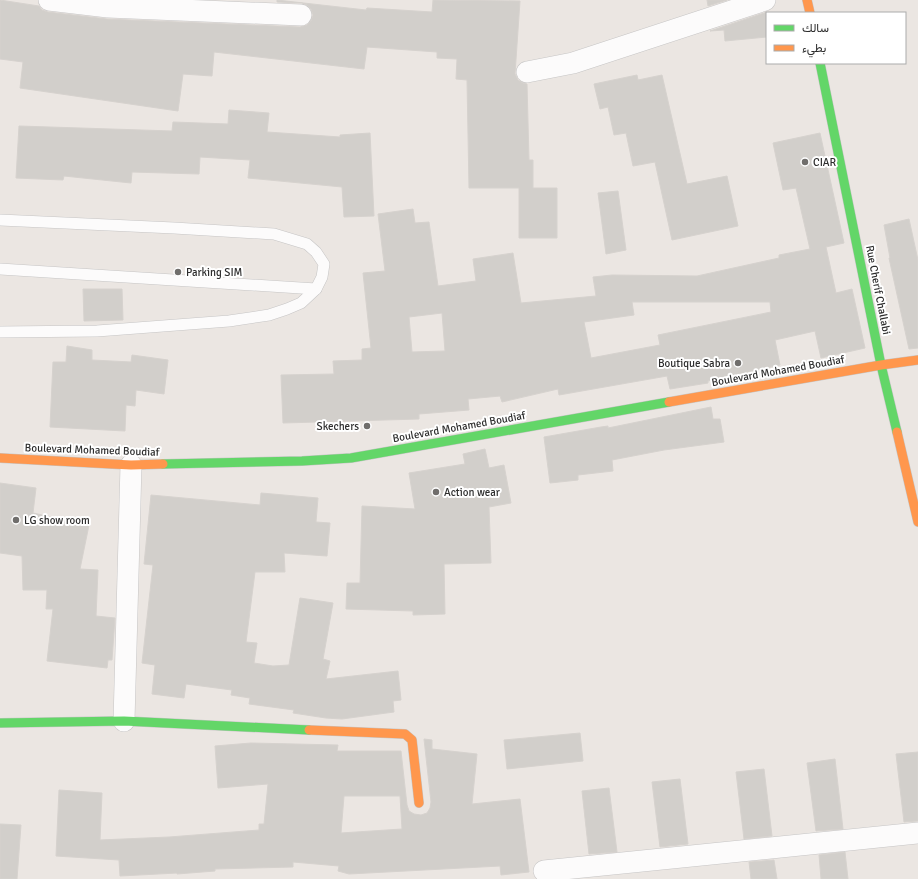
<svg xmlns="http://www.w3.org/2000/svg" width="918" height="879" font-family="Signika,Vazirmatn,sans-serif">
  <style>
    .building { fill: #d2cfcb; stroke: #d6d2ce; fill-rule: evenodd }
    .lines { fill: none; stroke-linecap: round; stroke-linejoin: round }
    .lane-casing { stroke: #c6c5c5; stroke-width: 12 }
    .street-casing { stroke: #c6c5c5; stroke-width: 22 }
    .fast-casing { stroke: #c6c5c5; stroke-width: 10 }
    .slow-casing { stroke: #c6c5c5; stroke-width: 10 }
    .lane { stroke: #fcfbfb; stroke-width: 11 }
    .street { stroke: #fcfbfb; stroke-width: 21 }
    .fast { stroke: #63d668; stroke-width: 9 }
    .slow { stroke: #ff974d; stroke-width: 9 }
    .poi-dot { fill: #706e6c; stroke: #fff; stroke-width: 1.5 }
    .labels { text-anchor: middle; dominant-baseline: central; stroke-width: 4; stroke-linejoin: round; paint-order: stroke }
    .poi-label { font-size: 11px; fill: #2d2d2d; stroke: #fff; text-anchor: start }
    .street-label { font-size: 11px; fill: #2d2d2d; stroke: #fff }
  </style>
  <rect width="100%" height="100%" fill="#ebe6e2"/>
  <g class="building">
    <polygon points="0,0 39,6 42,10 48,12 107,19 300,27 307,25 311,21 313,15 311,9 307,5 302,3 277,2 277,0 366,10 367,8 432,12 433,0 520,1 515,74 518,80 523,83 527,84 529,160 533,160 533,188 557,188 557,238 519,238 519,188 469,188 467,80 456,79 457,59 437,58 437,52 367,47 364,69 214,52 212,76 183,74 178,111 20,88 23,62 0,59"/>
    <polygon points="707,0 727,0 708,6"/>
    <polygon points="767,12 767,37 725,41 724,30 710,31"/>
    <polygon points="637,75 638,80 662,75 687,184 727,176 738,226 672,240 655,162 633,166 626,133 614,135 608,107 600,109 594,84"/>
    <polygon points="229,110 269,113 267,132 340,137 340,135 370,133 374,216 344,217 342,187 248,178 250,160 200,157 199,174 132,172 131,183 64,176 63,180 16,178 19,126 172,131 173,122 228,124"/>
    <path d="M820,133L844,243L826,247L836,293L852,289L865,348L821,358L815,331L775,340L780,365L708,381V383L670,389L667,376L559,395L558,389L502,402L500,396L468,399L469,410L419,414V419L283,423L281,375L334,374L333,361L362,360V349L371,348L363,273L385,271L378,214L413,209L415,223L429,222L438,286L476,281L473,259L513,253L521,303L596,296L593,277L612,275L697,276L779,258V255L810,249L796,188L783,190L773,143ZM632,302H770L771,312L658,335L660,345L591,358L584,322L634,315ZM442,313L445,351L412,352L409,317Z"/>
    <polygon points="618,191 626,250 606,254 598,193"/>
    <polygon points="909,219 918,260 918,348 909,349 889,258 890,258 884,225"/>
    <polygon points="83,289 122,289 123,320 84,321"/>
    <polygon points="67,346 92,350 92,360 131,362 132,355 168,360 164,394 136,390 135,406 126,405 125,431 50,427 53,362 66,362"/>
    <polygon points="711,407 713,419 720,419 724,442 664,450 612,460 613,471 578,475 578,480 550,483 544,437 601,427 608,426 608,428"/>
    <polygon points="485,449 489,468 504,465 511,503 489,507 491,563 444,564 445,614 413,615 413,611 346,609 347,583 360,583 362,506 415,509 409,473 465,464 463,454"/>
    <polygon points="0,483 36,488 33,513 89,525 80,569 98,570 96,616 115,618 112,660 108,660 107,668 47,661 53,609 46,609 47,590 23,590 22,556 0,553"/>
    <polygon points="261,493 318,498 316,522 330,523 327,556 284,553 285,572 255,572 246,642 257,643 254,663 273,666 289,665 300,598 333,603 323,659 330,661 326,679 398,671 401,700 393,701 394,712 342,719 326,718 293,713 294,710 249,704 250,698 231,695 232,690 186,684 184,698 152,694 155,665 142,663 153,565 144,564 151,495 260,505"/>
    <polygon points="580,733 583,761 507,769 504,740"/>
    <path d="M424,739L432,740V749L477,754L472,804L520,799L529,872L501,875L500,866L349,874L338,871L339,866L293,862V867L215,869V871L177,874V873L120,876L119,860L56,856L59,790L102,793L100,840L169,837L259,830V824H264L268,784L218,788L215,746L251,743L338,745L337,751H401L407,805L409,811L414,814L421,815L427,813L430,808L431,802ZM344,796H400L402,829L341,833Z"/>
    <polygon points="918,752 918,821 904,822 896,754"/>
    <polygon points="835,759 843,829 816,831 807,763"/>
    <polygon points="764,769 772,836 744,839 736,772"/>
    <polygon points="680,779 688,844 660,847 652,782"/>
    <polygon points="609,788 617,852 589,854 582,791"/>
    <polygon points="0,824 21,825 17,879 0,879"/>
    <polygon points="845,852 848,879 821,879 819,855"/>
    <polygon points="774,860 777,879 751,879 749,862"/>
  </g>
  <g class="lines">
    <defs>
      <g id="lane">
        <polyline points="0,220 174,228 274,234 307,244 316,252 324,264 322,277 316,289 301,303 287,309 269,315 229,321 97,331 0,332"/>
        <polyline points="0,269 316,289"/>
      </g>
      <g id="street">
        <polyline points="49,0 108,7 301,15"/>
        <polyline points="527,72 573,63 765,0"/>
        <polyline points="124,721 131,465"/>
        <polyline points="544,871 918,833"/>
      </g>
      <g id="fast">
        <polyline points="820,63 881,365 897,432"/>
        <polyline points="163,464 302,461 351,458 669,402"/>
        <polyline points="0,723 124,721 309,730"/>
      </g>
      <g id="slow">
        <polyline points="807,0 810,13"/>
        <polyline points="669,402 881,365 918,360"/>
        <polyline points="897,432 918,522"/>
        <polyline points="0,458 131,465 163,464"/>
        <polyline points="309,730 405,734 412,740 419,803"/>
      </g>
    </defs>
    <use href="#lane" class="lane-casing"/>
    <use href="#street" class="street-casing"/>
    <use href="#fast" class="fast-casing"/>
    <use href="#slow" class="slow-casing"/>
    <use href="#lane" class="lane"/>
    <use href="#street" class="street"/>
    <use href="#fast" class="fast"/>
    <use href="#slow" class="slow"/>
  </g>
  <g class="poi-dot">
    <circle cx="805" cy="162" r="4"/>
    <circle cx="178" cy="272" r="4"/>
    <circle cx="738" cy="363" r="4"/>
    <circle cx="367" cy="426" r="4"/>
    <circle cx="436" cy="492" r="4"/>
    <circle cx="16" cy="520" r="4"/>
  </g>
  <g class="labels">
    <g class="poi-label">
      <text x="813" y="162">CIAR</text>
      <text x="186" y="272">Parking SIM</text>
      <text x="730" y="363" text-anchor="end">Boutique Sabra</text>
      <text x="359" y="426" text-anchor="end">Skechers</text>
      <text x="444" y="492">Action wear</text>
      <text x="24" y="520">LG show room</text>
    </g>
    <g class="street-label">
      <text transform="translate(878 290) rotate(79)">Rue Cherif Challabi</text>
      <text transform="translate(778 371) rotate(-10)">Boulevard Mohamed Boudiaf</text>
      <text transform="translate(459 427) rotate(-10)">Boulevard Mohamed Boudiaf</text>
      <text transform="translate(92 450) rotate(2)">Boulevard Mohamed Boudiaf</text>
    </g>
  </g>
  <rect x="766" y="12" width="140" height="52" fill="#ffffff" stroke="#ababab"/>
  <rect x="774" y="25" width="20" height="6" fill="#63d668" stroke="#ababab"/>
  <text x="802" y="32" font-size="12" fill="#2d2d2d">سالك</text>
  <rect x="774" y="45" width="20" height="6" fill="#ff974d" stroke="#ababab"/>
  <text x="802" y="52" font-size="12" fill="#2d2d2d">بطيء</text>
</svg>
